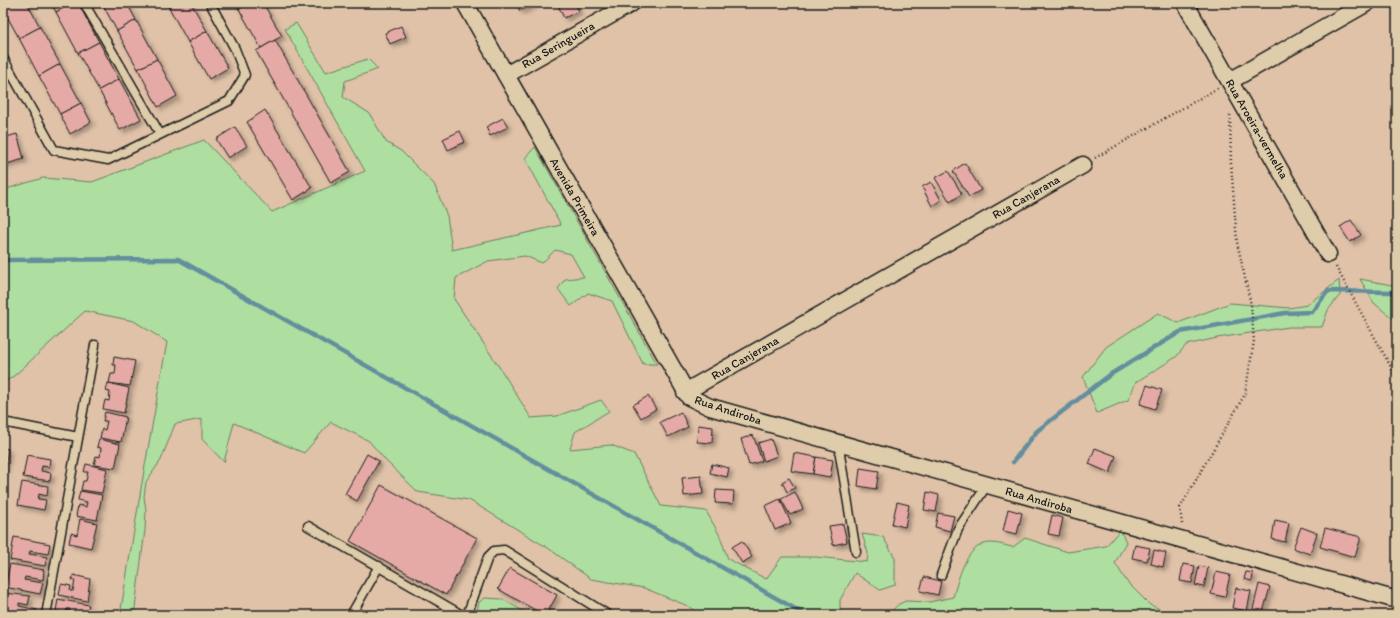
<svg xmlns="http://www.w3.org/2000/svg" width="1400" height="618" font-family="Itim,sans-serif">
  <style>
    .green { fill: #aedfa0; stroke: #657e5e }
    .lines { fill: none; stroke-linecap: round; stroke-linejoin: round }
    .stream { stroke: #638e9d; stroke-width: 4.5 }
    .building { fill: #e5aaa5; stroke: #1c1c1c; filter: url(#shadow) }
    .service-casing { stroke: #1c1c1c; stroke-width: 11 }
    .minor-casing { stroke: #1c1c1c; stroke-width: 19 }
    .path { stroke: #1c1c1c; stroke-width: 2.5; stroke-dasharray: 1 3; stroke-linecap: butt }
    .service { stroke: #deccaa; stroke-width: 8 }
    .minor { stroke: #deccaa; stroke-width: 16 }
    .labels { text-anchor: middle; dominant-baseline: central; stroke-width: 3; stroke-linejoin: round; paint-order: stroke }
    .street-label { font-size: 12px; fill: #1c1c1c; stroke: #deccaa }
  </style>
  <defs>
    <filter id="shadow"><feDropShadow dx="3.5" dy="3.5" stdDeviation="2" flood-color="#0004"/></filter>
  </defs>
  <rect width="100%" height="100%" fill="#e0c2a8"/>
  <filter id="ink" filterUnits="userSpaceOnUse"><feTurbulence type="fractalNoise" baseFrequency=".025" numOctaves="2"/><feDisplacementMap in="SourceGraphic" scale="8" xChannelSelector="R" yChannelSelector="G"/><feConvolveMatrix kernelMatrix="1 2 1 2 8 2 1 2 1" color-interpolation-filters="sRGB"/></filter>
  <g filter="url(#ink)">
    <g class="green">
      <polygon points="296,23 326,72 368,59 378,69 345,81 343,97 369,113 386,142 401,151 434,184 447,216 452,250 561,225 525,158 535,147 657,364 643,364 612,301 588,293 571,306 558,289 565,279 584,277 571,254 555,250 542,263 525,256 488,261 456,278 454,299 505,376 531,418 557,416 601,400 609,411 575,432 570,449 611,445 634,454 661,506 706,511 719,534 728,559 766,579 782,557 815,557 867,562 868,553 862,534 883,537 895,558 895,585 880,590 855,573 840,600 840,615 700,615 688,606 644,588 591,579 548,548 469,500 418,492 386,461 369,441 331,422 304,453 234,423 224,462 202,439 202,419 175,424 161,460 146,482 144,497 146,510 145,530 134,615 120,615 143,477 167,342 134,321 85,311 15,375 3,383 3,190 43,178 92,182 204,140 272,212 365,171 285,29"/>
      <polygon points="1360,279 1397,286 1397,322 1374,303"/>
      <polygon points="1339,280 1340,295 1328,310 1322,327 1289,327 1217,338 1186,345 1176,357 1136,382 1128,400 1097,413 1083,377 1106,347 1158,313 1178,323 1230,303 1289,308 1307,305"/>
      <path d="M1120,530L1126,542L1115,563L1127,582L1150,605L1175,615H887L899,604L906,601L929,602L953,597C959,578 966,542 992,543C999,543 1006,546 1013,547L1025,538L1068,552L1106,546Z"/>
      <polygon points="485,598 502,599 530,615 476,615 479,602"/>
    </g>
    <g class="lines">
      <g class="stream">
        <polyline points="3,260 178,259 806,615"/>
        <polyline points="1013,462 1037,431 1111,374 1180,332 1285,313 1312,312 1328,291 1392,292 1397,296"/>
      </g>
    </g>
    <g class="building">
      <polygon points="3,3 27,3 40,27 19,38 3,9"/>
      <polygon points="51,3 73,3 56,12"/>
      <polygon points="73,3 78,3 99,42 78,53 56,12"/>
      <polygon points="102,3 127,3 136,20 117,31"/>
      <polygon points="169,3 191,3 207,31 188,42 167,4"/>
      <polygon points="235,3 250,3 239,9"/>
      <polygon points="250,3 263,3 282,36 261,48 239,9"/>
      <polygon points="516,3 535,3 520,11"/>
      <polygon points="557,3 575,3 579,11 564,18"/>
      <polygon points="136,20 157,59 138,69 117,31"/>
      <polygon points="401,26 406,37 390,44 385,33"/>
      <polygon points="40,27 60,64 39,76 19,38"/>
      <polygon points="207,31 228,68 209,79 188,42"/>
      <polygon points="275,40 350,172 331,183 256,51"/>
      <polygon points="99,42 119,79 99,90 78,53"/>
      <polygon points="157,59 177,96 158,107 138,69"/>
      <polygon points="60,64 81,103 60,114 39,76"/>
      <polygon points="119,79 141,119 120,130 99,90"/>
      <polygon points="81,103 91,122 70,134 60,114"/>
      <polygon points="265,110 312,188 293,200 247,122"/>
      <polygon points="503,118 508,127 490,136 486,127"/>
      <polygon points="235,127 247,146 228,158 216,139"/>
      <polygon points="460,131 465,142 448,150 443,139"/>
      <polygon points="17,134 24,159 3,165 3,138"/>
      <polygon points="965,163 981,190 969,197 953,171"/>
      <polygon points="948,171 962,194 950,202 935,178"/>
      <polygon points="931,182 941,200 932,206 922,187"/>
      <polygon points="1351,220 1361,235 1350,242 1340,227"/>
      <polygon points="114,357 135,361 130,386 109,383 111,374 115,374 116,365 113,365"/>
      <polygon points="108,383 129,388 124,413 103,409 105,400 109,401 110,392 106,391"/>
      <polygon points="1147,385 1162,390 1155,409 1140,404"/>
      <polygon points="648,396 656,409 641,418 633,405"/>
      <polygon points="105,412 126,417 121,442 100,438 102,429 105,430 107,421 103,421"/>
      <polygon points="681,412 688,427 668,437 660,422"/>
      <polygon points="698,425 713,427 712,443 697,442"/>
      <polygon points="753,435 762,461 749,465 741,439"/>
      <polygon points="99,439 120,444 115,468 94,465 96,456 100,457 101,448 97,447"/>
      <polygon points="771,439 777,456 764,461 758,443"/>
      <polygon points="3,448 8,449 4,474 3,474"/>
      <polygon points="1095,448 1116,456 1110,473 1089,464"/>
      <polygon points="794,453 816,457 813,474 791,471"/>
      <polygon points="367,454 379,461 357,501 345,494"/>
      <polygon points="27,455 50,459 49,467 42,466 41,471 51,473 50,481 23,477"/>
      <polygon points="816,457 833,460 830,477 813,474"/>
      <polygon points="86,464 107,469 102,493 81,490 83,481 86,481 88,472 84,472"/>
      <polygon points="712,464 729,468 727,477 710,473"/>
      <polygon points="860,468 879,471 876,489 858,486"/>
      <polygon points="701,476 703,494 684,496 682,478"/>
      <polygon points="789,478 795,488 787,492 782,482"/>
      <polygon points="22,482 48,486 47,496 39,494 38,499 46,500 44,510 18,505"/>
      <polygon points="381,485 477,538 446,595 350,541"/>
      <polygon points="716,490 734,491 733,504 715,503"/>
      <polygon points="80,491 102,495 97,520 76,516 78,505 86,507 87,502 78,500"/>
      <polygon points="795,492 803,509 790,515 781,499"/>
      <polygon points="927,492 939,495 936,512 924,510"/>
      <polygon points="780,499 791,523 775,530 765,506"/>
      <polygon points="897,502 909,505 905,527 892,524"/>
      <polygon points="1008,509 1022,513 1017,534 1003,531"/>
      <polygon points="938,513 954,516 950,531 935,527"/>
      <polygon points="1052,515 1063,518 1059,536 1048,534"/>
      <polygon points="80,519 97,523 91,548 69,543 71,533 77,535"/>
      <polygon points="1275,520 1289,523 1285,542 1272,539"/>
      <polygon points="843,524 847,542 833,545 829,526"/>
      <polygon points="1301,527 1317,533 1310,554 1293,548"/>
      <polygon points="1325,528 1361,537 1355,557 1320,547"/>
      <polygon points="14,537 50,544 48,554 30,551 29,554 47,557 45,566 10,560"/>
      <polygon points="742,541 752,557 742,563 732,547"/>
      <polygon points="1135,545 1150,548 1147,561 1132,558"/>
      <polygon points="1154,550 1166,553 1163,567 1151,564"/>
      <polygon points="10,564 44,570 43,580 25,577 24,580 43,583 40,594 5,587"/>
      <polygon points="1183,564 1195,566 1192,583 1180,581"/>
      <polygon points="1199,566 1208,568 1204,587 1195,585"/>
      <polygon points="510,568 557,595 546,615 544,615 498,589"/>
      <polygon points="1216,572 1230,575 1225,597 1211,594"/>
      <polygon points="1246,572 1253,573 1252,581 1244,579"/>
      <polygon points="73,575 90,579 87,601 59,595 61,584 71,586 70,591 73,591 75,580 72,580"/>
      <polygon points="924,577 941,581 938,595 920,591"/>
      <polygon points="1259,584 1270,587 1263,612 1253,609"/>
      <polygon points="1236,588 1251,591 1247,611 1232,608"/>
      <polygon points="5,593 30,596 28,605 19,603 19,606 37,610 36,615 3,615"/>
      <polygon points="58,599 89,605 86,615 68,615 70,609 67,609 66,613 56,611"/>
    </g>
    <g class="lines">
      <defs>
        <g id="service">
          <polyline points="84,3 160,134"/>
          <polyline points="3,58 54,150 108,160 229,101 245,75 235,49 210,3"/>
          <polyline points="3,422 78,437"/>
          <polyline points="842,444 840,455 856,552"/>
          <polyline points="308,526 462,615"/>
          <polyline points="941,575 958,529 987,485"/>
          <polyline points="46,615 95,345"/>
          <polyline points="351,615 379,566"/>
          <polyline points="467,615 488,557 494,551 504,550 608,615"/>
        </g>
        <g id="minor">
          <polyline points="465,3 689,397 710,407 1397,600"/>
          <polyline points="1185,3 1328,254"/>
          <polyline points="506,75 632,3"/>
          <polyline points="1230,81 1367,3"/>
          <polyline points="685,392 1083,165"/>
        </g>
      </defs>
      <use href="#service" class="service-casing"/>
      <use href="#minor" class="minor-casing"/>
      <g class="path">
        <polyline points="1095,158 1218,88"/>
        <polyline points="1336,267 1397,378"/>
        <polyline points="1182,524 1180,508 1245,394 1254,341 1251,305 1237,242 1231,163 1230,113"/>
      </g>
      <use href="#service" class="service"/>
      <use href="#minor" class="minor"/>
    </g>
  </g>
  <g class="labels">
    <g class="street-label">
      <text transform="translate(558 45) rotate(-30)">Rua Seringueira</text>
      <text transform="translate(1257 129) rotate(60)">Rua Aroeira-vermelha</text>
      <text transform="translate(575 197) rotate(60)">Avenida Primeira</text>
      <text transform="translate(1026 197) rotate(-30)">Rua Canjerana</text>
      <text transform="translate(745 358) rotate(-30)">Rua Canjerana</text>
      <text transform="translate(728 410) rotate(18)">Rua Andiroba</text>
      <text transform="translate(1039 500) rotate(16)">Rua Andiroba</text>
    </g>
  </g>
  <rect width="1400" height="618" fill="none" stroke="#deccaa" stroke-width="16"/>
  <rect x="8" y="8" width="1384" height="602" fill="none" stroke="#1c1c1c" stroke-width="1.5" filter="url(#ink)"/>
</svg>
